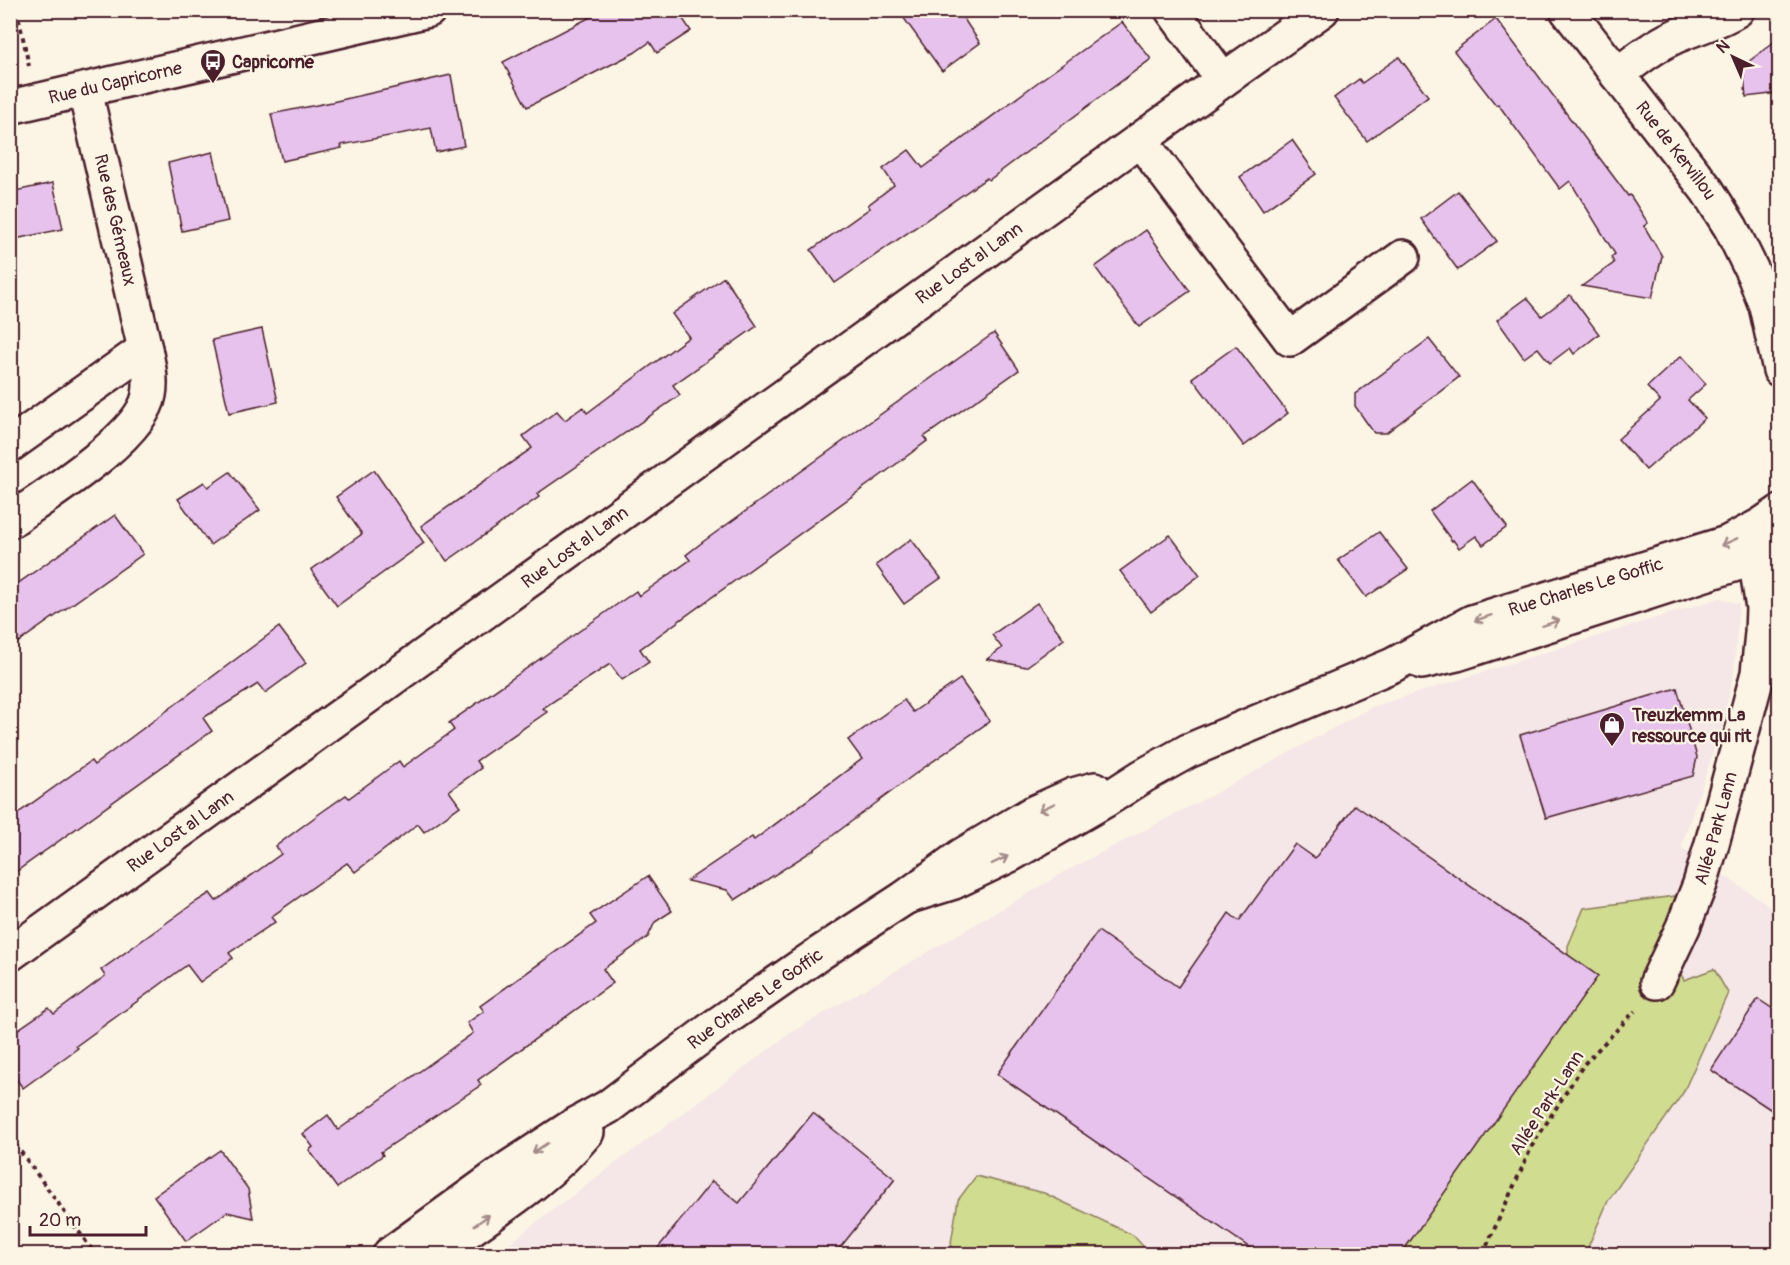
<svg xmlns="http://www.w3.org/2000/svg" width="1790" height="1265" font-family="Pangolin,sans-serif">
  <style>
    .built { fill: #f5e6e7 }
    .green { fill: #d0dc8f; stroke: #8d7e5d; stroke-width: 1.5 }
    .building { fill: #e6c2ed; stroke: #4a1f2b; stroke-width: 1.5 }
    .lines { fill: none; stroke-linecap: round; stroke-linejoin: round }
    .minor-casing { stroke: #4a1f2b; stroke-width: 38 }
    .path { stroke: #4a1f2b; stroke-width: 4; stroke-dasharray: 4.5 4.5; stroke-linecap: butt }
    .minor { stroke: #fcf5e5; stroke-width: 33 }
    .oneway { stroke: #a38a88 }
    .labels { text-anchor: middle; dominant-baseline: central; stroke-width: 4.5; stroke-linejoin: round; paint-order: stroke }
    .poi-label { font-size: 18px; font-weight: bold; fill: #4a1f2b; stroke: #fcf5e5; text-anchor: start }
    .street-label { font-size: 18px; fill: #4a1f2b; stroke: #fcf5e5 }
  </style>
  <rect width="100%" height="100%" fill="#fcf5e5"/>
  <filter id="ink" filterUnits="userSpaceOnUse"><feTurbulence type="fractalNoise" baseFrequency=".0167" numOctaves="2"/><feDisplacementMap in="SourceGraphic" scale="12" xChannelSelector="R" yChannelSelector="G"/><feConvolveMatrix kernelMatrix="1 2 1 2 8 2 1 2 1" color-interpolation-filters="sRGB"/></filter>
  <g filter="url(#ink)">
    <polygon class="built" points="1720,598 1739,604 1734,672 1723,723 1681,847 1779,912 1779,1254 498,1254 530,1227 792,1032 1068,870 1214,794 1372,707"/>
    <g class="green">
      <polygon points="1683,895 1665,944 1684,980 1714,969 1728,993 1683,1093 1608,1201 1585,1254 1365,1254 1434,1167 1568,983 1568,946 1584,908"/>
      <polygon points="976,1176 1044,1193 1133,1235 1150,1254 954,1254 951,1243 958,1200"/>
    </g>
    <g class="building">
      <polygon points="604,10 695,10 683,19 691,31 657,53 650,42 634,53 527,107 503,62"/>
      <polygon points="898,10 958,10 980,43 942,71"/>
      <polygon points="1496,19 1628,196 1630,195 1648,223 1644,226 1662,256 1652,298 1582,286 1614,263 1611,257 1615,254 1570,181 1560,189 1498,104 1496,105 1454,51"/>
      <polygon points="1122,22 1151,59 989,180 987,178 835,283 811,250 870,208 868,205 894,185 883,169 909,150 923,168 1038,82"/>
      <polygon points="1779,38 1779,93 1746,97 1743,66"/>
      <polygon points="1399,57 1428,96 1367,141 1334,98 1359,79 1362,83"/>
      <polygon points="451,75 464,146 436,152 431,128 341,145 342,148 282,161 271,114 332,102"/>
      <polygon points="1292,140 1316,174 1263,211 1240,177"/>
      <polygon points="213,152 228,221 182,231 168,163"/>
      <polygon points="53,183 63,229 10,240 10,192"/>
      <polygon points="1458,191 1497,241 1458,270 1421,219"/>
      <polygon points="1146,230 1190,291 1139,327 1095,267"/>
      <polygon points="724,277 757,326 673,385 680,395 537,494 539,497 447,561 421,526 532,448 523,436 557,411 565,420 583,407 587,413 689,337 672,314"/>
      <polygon points="1570,295 1599,334 1574,354 1570,348 1550,363 1538,348 1524,358 1497,320 1527,298 1542,316"/>
      <polygon points="262,329 278,402 229,413 212,340"/>
      <polygon points="994,333 1019,370 924,437 927,441 887,471 640,649 649,662 622,680 610,664 543,708 547,712 476,761 481,768 449,791 460,806 424,832 418,824 355,872 347,863 271,917 275,922 229,953 233,958 200,982 187,965 76,1046 78,1048 23,1088 10,1071 10,1035 49,1008 54,1014 105,976 101,970 194,903 210,893 216,901 281,854 276,846 319,814 346,795 349,798 399,761 403,767 454,730 449,723 636,591 639,596 690,560 686,555 704,541"/>
      <polygon points="1429,339 1459,377 1386,433 1374,433 1355,406 1355,394"/>
      <polygon points="1236,346 1288,413 1244,446 1192,378"/>
      <polygon points="1681,356 1706,384 1688,400 1705,418 1646,470 1618,439 1660,401 1647,387"/>
      <polygon points="374,470 424,543 337,606 311,570 362,534 336,497"/>
      <polygon points="230,472 260,510 210,545 178,499 204,482 208,487"/>
      <polygon points="1472,479 1507,527 1483,545 1476,536 1459,548 1453,540 1452,541 1430,511"/>
      <polygon points="115,515 143,554 10,648 10,589"/>
      <polygon points="1379,532 1408,569 1366,597 1338,560"/>
      <polygon points="1170,535 1200,575 1151,612 1120,571"/>
      <polygon points="911,539 941,578 904,604 876,565"/>
      <polygon points="1037,603 1064,639 1026,667 987,659 1002,648 992,635"/>
      <polygon points="279,627 306,663 265,693 258,684 203,718 212,731 10,876 10,819 91,761 94,765"/>
      <polygon points="960,679 990,721 915,774 812,851 735,900 727,890 687,881 752,837 754,840 862,759 848,740 904,700 913,712"/>
      <polygon points="1677,688 1697,757 1693,776 1546,818 1520,735"/>
      <polygon points="1355,805 1598,976 1401,1254 1259,1254 997,1074 1098,931 1178,987 1229,913 1239,921 1295,844 1315,858"/>
      <polygon points="648,876 672,911 655,922 648,937 603,969 613,983 478,1080 481,1085 381,1152 383,1155 337,1188 309,1150 313,1147 303,1134 328,1115 338,1130 473,1033 467,1023 484,1011 480,1006 596,923 590,915"/>
      <polygon points="1758,999 1779,1013 1779,1115 1711,1070"/>
      <polygon points="813,1113 895,1179 835,1254 653,1254 712,1181 739,1203"/>
      <polygon points="220,1150 248,1189 253,1218 227,1212 186,1241 154,1196"/>
    </g>
    <g class="lines">
      <defs>
        <g id="minor">
          <polyline points="1172,10 1223,80"/>
          <path id="s1" d="M1567,10L1707,190L1731,228L1754,275L1766,306L1780,370"/>
          <path d="M1617,75C1636,60 1654,46 1676,36C1696,27 1718,22 1737,10"/>
          <path id="s2" d="M10,107L429,10"/>
          <polyline points="1140,140 1290,339 1403,257"/>
          <polyline points="10,445 145,349"/>
          <path d="M10,521C45,496 142,437 149,395C152,379 148,364 145,349L85,91"/>
          <polyline points="1422,662 1457,654 1755,558 1780,547"/>
          <path id="s3" d="M906,897L954,882L1010,855L1104,801L1143,776L1188,751L1393,665L1472,622L1727,543L1761,525L1780,512"/>
          <path id="s4" d="M10,954L1223,80L1322,10"/>
          <path id="s5" d="M1657,982L1683,927L1700,884L1711,847L1758,673L1762,633L1763,608L1755,558"/>
          <path id="s6" d="M390,1254L510,1167L573,1126L608,1107L718,1024L820,953L906,897L961,856L1033,813L1073,795L1095,789"/>
          <path d="M435,1254C487,1216 545,1183 587,1132"/>
        </g>
      </defs>
      <use href="#minor" class="minor-casing"/>
      <g class="path">
        <polyline points="17,10 29,66"/>
        <polyline points="10,1137 95,1254"/>
        <polyline points="1483,1254 1532,1146 1584,1064 1635,1011"/>
      </g>
      <use href="#minor" class="minor"/>
    </g>
    <defs><path id="oneway-shaft" d="M-6 0H5M1.5-3L5.5 0L1.5 3" fill="none" stroke-width="1.6" stroke-linecap="round" stroke-linejoin="round" transform="scale(1.5)"/></defs>
    <g class="oneway">
      <use href="#oneway-shaft" transform="translate(1729 542) rotate(156)"/>
      <use href="#oneway-shaft" transform="translate(1483 618) rotate(162)"/>
      <use href="#oneway-shaft" transform="translate(1551 623) rotate(-18)"/>
      <use href="#oneway-shaft" transform="translate(1047 807) rotate(155)"/>
      <use href="#oneway-shaft" transform="translate(1000 860) rotate(-26)"/>
      <use href="#oneway-shaft" transform="translate(540 1148) rotate(147)"/>
      <use href="#oneway-shaft" transform="translate(482 1220) rotate(-35)"/>
    </g>
  </g>
  <defs>
    <symbol id="bus-pin" viewBox="-11 -11 22 30"><path d="M0 17L-7.5 6A9.5 9.5 0 1 1 7.5 6Z" fill="#4a1f2b" stroke="#fcf5e5"/><path d="M-5-6H5V4H4V6H2V4H-2V6H-4V4H-5ZM-3.5-4V0h7V-4ZM-3.5 1.2v1.5H-2V1.2ZM2 1.2v1.5H3.5V1.2Z" fill="#fff"/></symbol>
    <symbol id="shop-pin" viewBox="-11 -11 22 30"><path d="M0 17L-7.5 6A9.5 9.5 0 1 1 7.5 6Z" fill="#4a1f2b" stroke="#fcf5e5"/><path d="M-5-2.5h2.3a2.7 3.5 0 0 1 5.4 0H5L5.5 6h-11ZM-1.5-2.5h3a1.5 2.3 0 0 0-3 0Z" fill="#fff"/></symbol>
  </defs>
  <g fill-rule="evenodd">
    <use href="#bus-pin" x="198" y="47" width="30" height="40"/>
    <use href="#shop-pin" x="1597" y="710" width="30" height="40"/>
  </g>
  <g class="labels">
    <g class="poi-label">
      <text x="232" y="62">Capricorne</text>
      <text x="1632" y="715">Treuzkemm La<tspan x="1632" dy="21">ressource qui rit</tspan></text>
    </g>
    <g class="street-label">
      <text stroke="none"><textPath href="#s2" startOffset="108">Rue du Capricorne</textPath></text>
      <text stroke="none"><textPath href="#s1" startOffset="178">Rue de Kervillou</textPath></text>
      <text transform="translate(115 220) rotate(77)">Rue des Gémeaux</text>
      <text stroke="none"><textPath href="#s4" startOffset="1182">Rue Lost al Lann</textPath></text>
      <text stroke="none"><textPath href="#s4" startOffset="696">Rue Lost al Lann</textPath></text>
      <text stroke="none"><textPath href="#s3" startOffset="750">Rue Charles Le Goffic</textPath></text>
      <text stroke="none"><textPath href="#s5" startOffset="165">Allée Park Lann</textPath></text>
      <text stroke="none"><textPath href="#s4" startOffset="210">Rue Lost al Lann</textPath></text>
      <text stroke="none"><textPath href="#s6" startOffset="446">Rue Charles Le Goffic</textPath></text>
      <text transform="translate(1547 1103) rotate(-57)">Allée Park-Lann</text>
    </g>
  </g>
  <rect width="1790" height="1265" fill="none" stroke="#fcf5e5" stroke-width="36"/>
  <rect x="18" y="18" width="1754" height="1229" fill="none" stroke="#4a1f2b" stroke-width="2" filter="url(#ink)"/>
  <g transform="translate(1733 57) rotate(316)" stroke="#fcf5e5" stroke-width="4.5" paint-order="stroke">
  <path d="M0-4.5L10 22L0 15L-10 22Z" fill="#4a1f2b"/>
  <text y="-9" font-size="16" font-weight="bold" text-anchor="middle" fill="#4a1f2b">N</text>
  </g>
  <path d="M30 1226v9h116v-9" fill="none" stroke="#4a1f2b" stroke-width="3"/>
  <text x="39" y="1226" font-size="18" fill="#4a1f2b" stroke="#fcf5e5" stroke-width="4.5" paint-order="stroke">20 m</text>
</svg>
